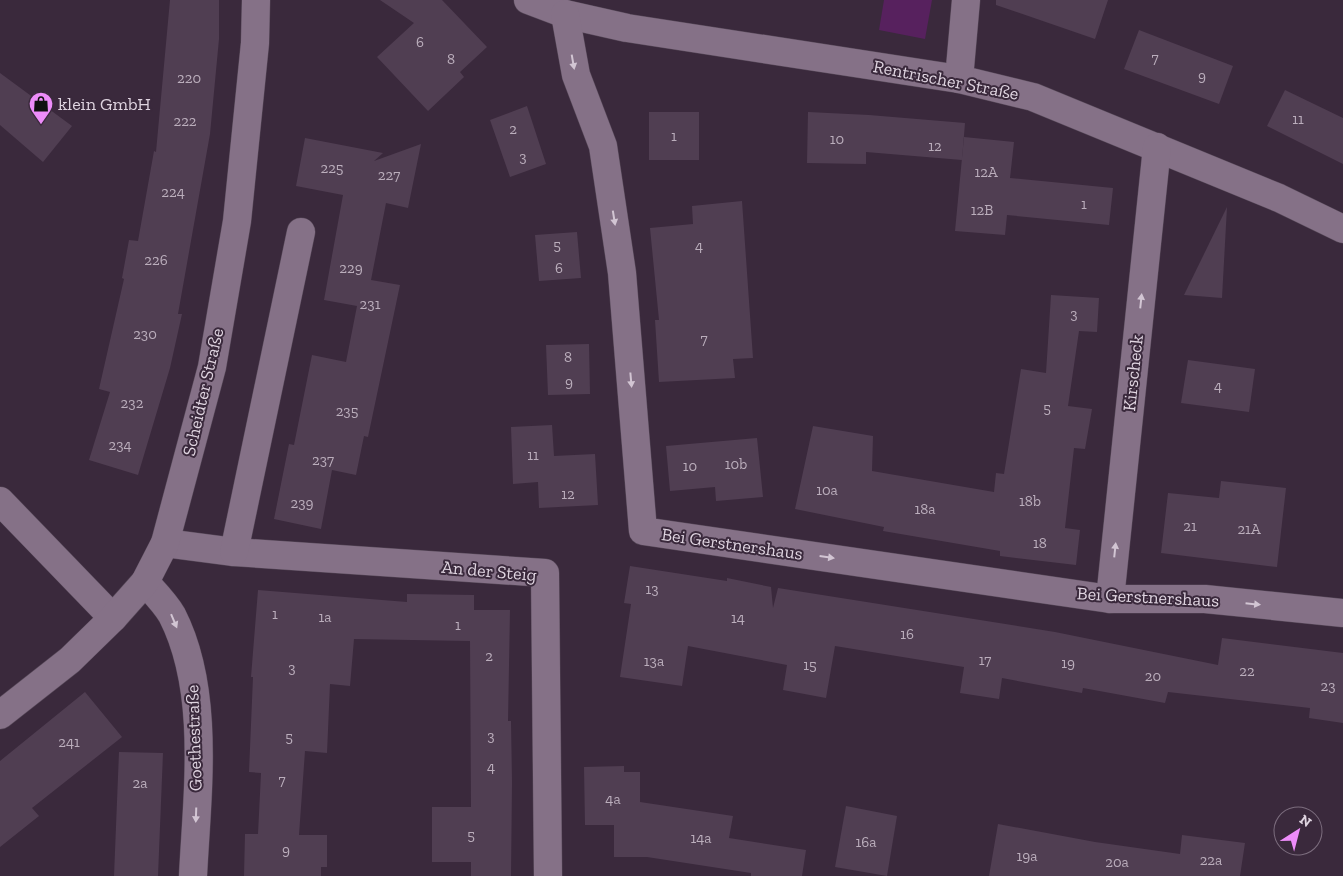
<svg xmlns="http://www.w3.org/2000/svg" width="1343" height="876" font-family="'Zilla Slab',serif">
  <style>
    .green { fill: #57215e }
    .building { fill: #503e52 }
    .lines { fill: none; stroke-linecap: round; stroke-linejoin: round }
    .minor-casing { stroke: #564858; stroke-width: 29 }
    .minor { stroke: #857187; stroke-width: 28 }
    .oneway { fill: #d2c5d3 }
    .labels { text-anchor: middle; dominant-baseline: central; stroke-width: 4; stroke-linejoin: round; paint-order: stroke }
    .number-label { font-size: 15px; fill: #bbaebc }
    .street-label { font-size: 18px; fill: #dfd4e0; stroke: #3a293c }
    .poi-label { font-size: 18px; fill: #dfd4e0; stroke: #3a293c; text-anchor: start }
  </style>
  <rect width="100%" height="100%" fill="#3a293c"/>
  <polygon class="green" points="884,0 932,0 925,39 879,30"/>
  <g class="building">
    <polygon points="170,0 219,0 219,39 210,134 178,314 182,314 170,368 138,475 89,460 110,392 99,389 124,279 122,278 129,240 138,241 154,151 156,152"/>
    <polygon points="380,0 442,0 487,47 460,72 464,77 428,111 377,57 414,23"/>
    <polygon points="996,0 1108,0 1095,39 996,5"/>
    <polygon points="1139,30 1233,66 1219,104 1124,69"/>
    <polygon points="0,73 72,126 43,162 0,125"/>
    <polygon points="1285,90 1343,118 1343,164 1267,126"/>
    <polygon points="527,106 546,164 510,177 490,120"/>
    <rect x="649" y="112" width="50" height="48"/>
    <polygon points="808,112 869,115 965,123 962,160 866,152 866,164 807,163"/>
    <polygon points="964,137 1014,142 1010,178 1113,188 1109,225 1007,215 1005,235 955,231"/>
    <polygon points="305,138 383,153 374,161 421,144 408,208 386,203 371,280 400,285 368,437 364,436 356,475 332,470 321,529 274,519 289,444 294,445 312,355 346,362 357,306 324,300 343,195 296,186"/>
    <polygon points="742,201 753,358 733,359 735,378 659,382 655,320 659,320 650,228 693,224 692,206"/>
    <polygon points="1227,207 1222,298 1184,295"/>
    <polygon points="577,232 581,278 539,281 535,235"/>
    <polygon points="1051,295 1099,298 1097,332 1079,331 1068,406 1092,409 1085,449 1074,448 1065,528 1080,530 1076,565 1000,556 1000,551 883,531 884,527 795,509 813,426 873,436 872,471 994,492 996,473 1004,474 1021,369 1046,373"/>
    <polygon points="589,344 590,394 548,395 546,345"/>
    <polygon points="1188,360 1255,369 1249,412 1181,403"/>
    <polygon points="552,425 554,456 595,454 598,505 539,508 538,482 513,484 511,427"/>
    <polygon points="757,438 763,497 716,501 715,487 670,491 666,446"/>
    <polygon points="1221,481 1286,488 1277,567 1161,553 1168,493 1219,498"/>
    <polygon points="630,566 727,581 727,578 771,587 773,608 778,588 1055,632 1218,665 1222,638 1343,653 1343,723 1309,718 1310,708 1168,692 1165,703 1083,688 1082,693 1002,678 999,699 960,693 964,667 835,646 826,698 783,690 787,665 688,646 682,686 620,677 631,604 624,603"/>
    <polygon points="258,590 407,602 407,594 474,595 474,610 510,610 508,721 511,721 512,782 511,876 471,876 471,862 432,862 432,807 471,807 470,641 354,639 350,686 330,684 327,753 305,751 299,835 327,835 327,867 321,867 321,876 244,876 245,834 258,834 261,773 249,772 253,677 251,677"/>
    <polygon points="85,692 122,737 32,808 39,816 0,847 0,761"/>
    <polygon points="119,752 163,753 158,876 114,876"/>
    <polygon points="624,766 624,772 640,772 640,802 733,816 729,838 806,850 802,876 751,876 751,873 647,857 614,857 614,825 585,825 584,767"/>
    <polygon points="846,806 897,816 887,876 835,867"/>
    <polygon points="998,824 1095,842 1180,854 1182,835 1245,843 1240,876 989,876"/>
  </g>
  <g class="lines">
    <defs>
      <g id="minor">
        <polyline points="528,0 565,14 627,28 959,79 1033,97 1279,198 1343,229"/>
        <polyline points="565,14 576,75 603,146 622,273 643,531 1110,599 1205,599 1343,613"/>
        <polyline points="959,79 966,0"/>
        <polyline points="0,501 113,618"/>
        <polyline points="165,543 234,552 545,573 548,876"/>
        <polyline points="234,552 301,232"/>
        <path d="M145,582C154,592 165,603 172,615C211,691 197,794 193,876"/>
        <polyline points="1110,599 1157,147"/>
        <polyline points="0,715 70,660 113,618 145,582 165,543 212,367 237,221 255,43 256,0"/>
      </g>
    </defs>
    <use href="#minor" class="minor-casing"/>
    <use href="#minor" class="minor"/>
  </g>
  <defs><path id="oneway-solid" d="M-6-.8H1V-3.2L6.5 0L1 3.2V.8H-6Z" transform="scale(1.25)"/></defs>
  <g class="oneway">
    <use href="#oneway-solid" transform="translate(573 62) rotate(80)"/>
    <use href="#oneway-solid" transform="translate(614 218) rotate(81)"/>
    <use href="#oneway-solid" transform="translate(1141 301) rotate(-84)"/>
    <use href="#oneway-solid" transform="translate(631 380) rotate(85)"/>
    <use href="#oneway-solid" transform="translate(1115 550) rotate(-84)"/>
    <use href="#oneway-solid" transform="translate(827 557) rotate(8)"/>
    <use href="#oneway-solid" transform="translate(1253 604) rotate(6)"/>
    <use href="#oneway-solid" transform="translate(174 621) rotate(67)"/>
    <use href="#oneway-solid" transform="translate(196 815) rotate(92)"/>
  </g>
  <defs>
    <symbol id="shop-pin" viewBox="-11 -11 22 30"><path d="M0 17L-7.5 6A9.5 9.5 0 1 1 7.5 6Z" fill="#ed8cf9" stroke="#3a293c"/><path d="M-5-2.5h2.3a2.7 3.5 0 0 1 5.4 0H5L5.5 6h-11ZM-1.5-2.5h3a1.5 2.3 0 0 0-3 0Z" fill="#111"/></symbol>
  </defs>
  <g fill-rule="evenodd">
    <use href="#shop-pin" x="27" y="90" width="28" height="38"/>
  </g>
  <g class="labels">
    <g class="number-label">
      <text x="420" y="42">6</text>
      <text x="1155" y="58">7</text>
      <text x="451" y="59">8</text>
      <text x="1202" y="76">9</text>
      <text x="189" y="78">220</text>
      <text x="1298" y="119">11</text>
      <text x="185" y="121">222</text>
      <text x="513" y="129">2</text>
      <text x="674" y="136">1</text>
      <text x="837" y="139">10</text>
      <text x="935" y="146">12</text>
      <text x="523" y="157">3</text>
      <text x="332" y="168">225</text>
      <text x="986" y="172">12A</text>
      <text x="389" y="175">227</text>
      <text x="173" y="192">224</text>
      <text x="1084" y="204">1</text>
      <text x="982" y="210">12B</text>
      <text x="557" y="245">5</text>
      <text x="699" y="246">4</text>
      <text x="156" y="260">226</text>
      <text x="351" y="268">229</text>
      <text x="559" y="268">6</text>
      <text x="370" y="304">231</text>
      <text x="1074" y="314">3</text>
      <text x="145" y="334">230</text>
      <text x="704" y="339">7</text>
      <text x="568" y="357">8</text>
      <text x="569" y="382">9</text>
      <text x="1218" y="386">4</text>
      <text x="132" y="403">232</text>
      <text x="1047" y="408">5</text>
      <text x="347" y="411">235</text>
      <text x="120" y="445">234</text>
      <text x="533" y="455">11</text>
      <text x="323" y="460">237</text>
      <text x="736" y="464">10b</text>
      <text x="690" y="466">10</text>
      <text x="827" y="490">10a</text>
      <text x="568" y="494">12</text>
      <text x="1030" y="501">18b</text>
      <text x="302" y="503">239</text>
      <text x="925" y="509">18a</text>
      <text x="1190" y="526">21</text>
      <text x="1249" y="529">21A</text>
      <text x="1040" y="543">18</text>
      <text x="652" y="589">13</text>
      <text x="275" y="614">1</text>
      <text x="325" y="617">1a</text>
      <text x="738" y="618">14</text>
      <text x="458" y="625">1</text>
      <text x="907" y="634">16</text>
      <text x="489" y="656">2</text>
      <text x="985" y="660">17</text>
      <text x="654" y="661">13a</text>
      <text x="1068" y="663">19</text>
      <text x="810" y="665">15</text>
      <text x="292" y="668">3</text>
      <text x="1247" y="671">22</text>
      <text x="1153" y="676">20</text>
      <text x="1328" y="686">23</text>
      <text x="491" y="736">3</text>
      <text x="289" y="737">5</text>
      <text x="69" y="742">241</text>
      <text x="491" y="767">4</text>
      <text x="282" y="780">7</text>
      <text x="140" y="783">2a</text>
      <text x="613" y="799">4a</text>
      <text x="471" y="835">5</text>
      <text x="701" y="838">14a</text>
      <text x="866" y="842">16a</text>
      <text x="286" y="850">9</text>
      <text x="1027" y="856">19a</text>
      <text x="1211" y="860">22a</text>
      <text x="1117" y="862">20a</text>
    </g>
    <g class="street-label">
      <text transform="translate(946 80) rotate(11)">Rentrischer Straße</text>
      <text transform="translate(1133 373) rotate(-84)">Kirscheck</text>
      <text transform="translate(203 392) rotate(-77)">Scheidter Straße</text>
      <text transform="translate(732 544) rotate(8)">Bei Gerstnershaus</text>
      <text transform="translate(489 571) rotate(5)">An der Steig</text>
      <text transform="translate(1148 597) rotate(3)">Bei Gerstnershaus</text>
      <text transform="translate(194 738) rotate(-92)">Goethestraße</text>
    </g>
    <g class="poi-label">
      <text x="58" y="104">klein GmbH</text>
    </g>
  </g>
  <g transform="translate(1298 831) rotate(36)"><circle r="24" fill="#3a293c" stroke="#7c6d7e"/>
  <path d="M0-4L9 19L0 12L-9 19Z" fill="#ed8cf9"/>
  <text y="-8" font-size="14" font-weight="bold" text-anchor="middle" fill="#dfd4e0">N</text>
  </g>
</svg>
